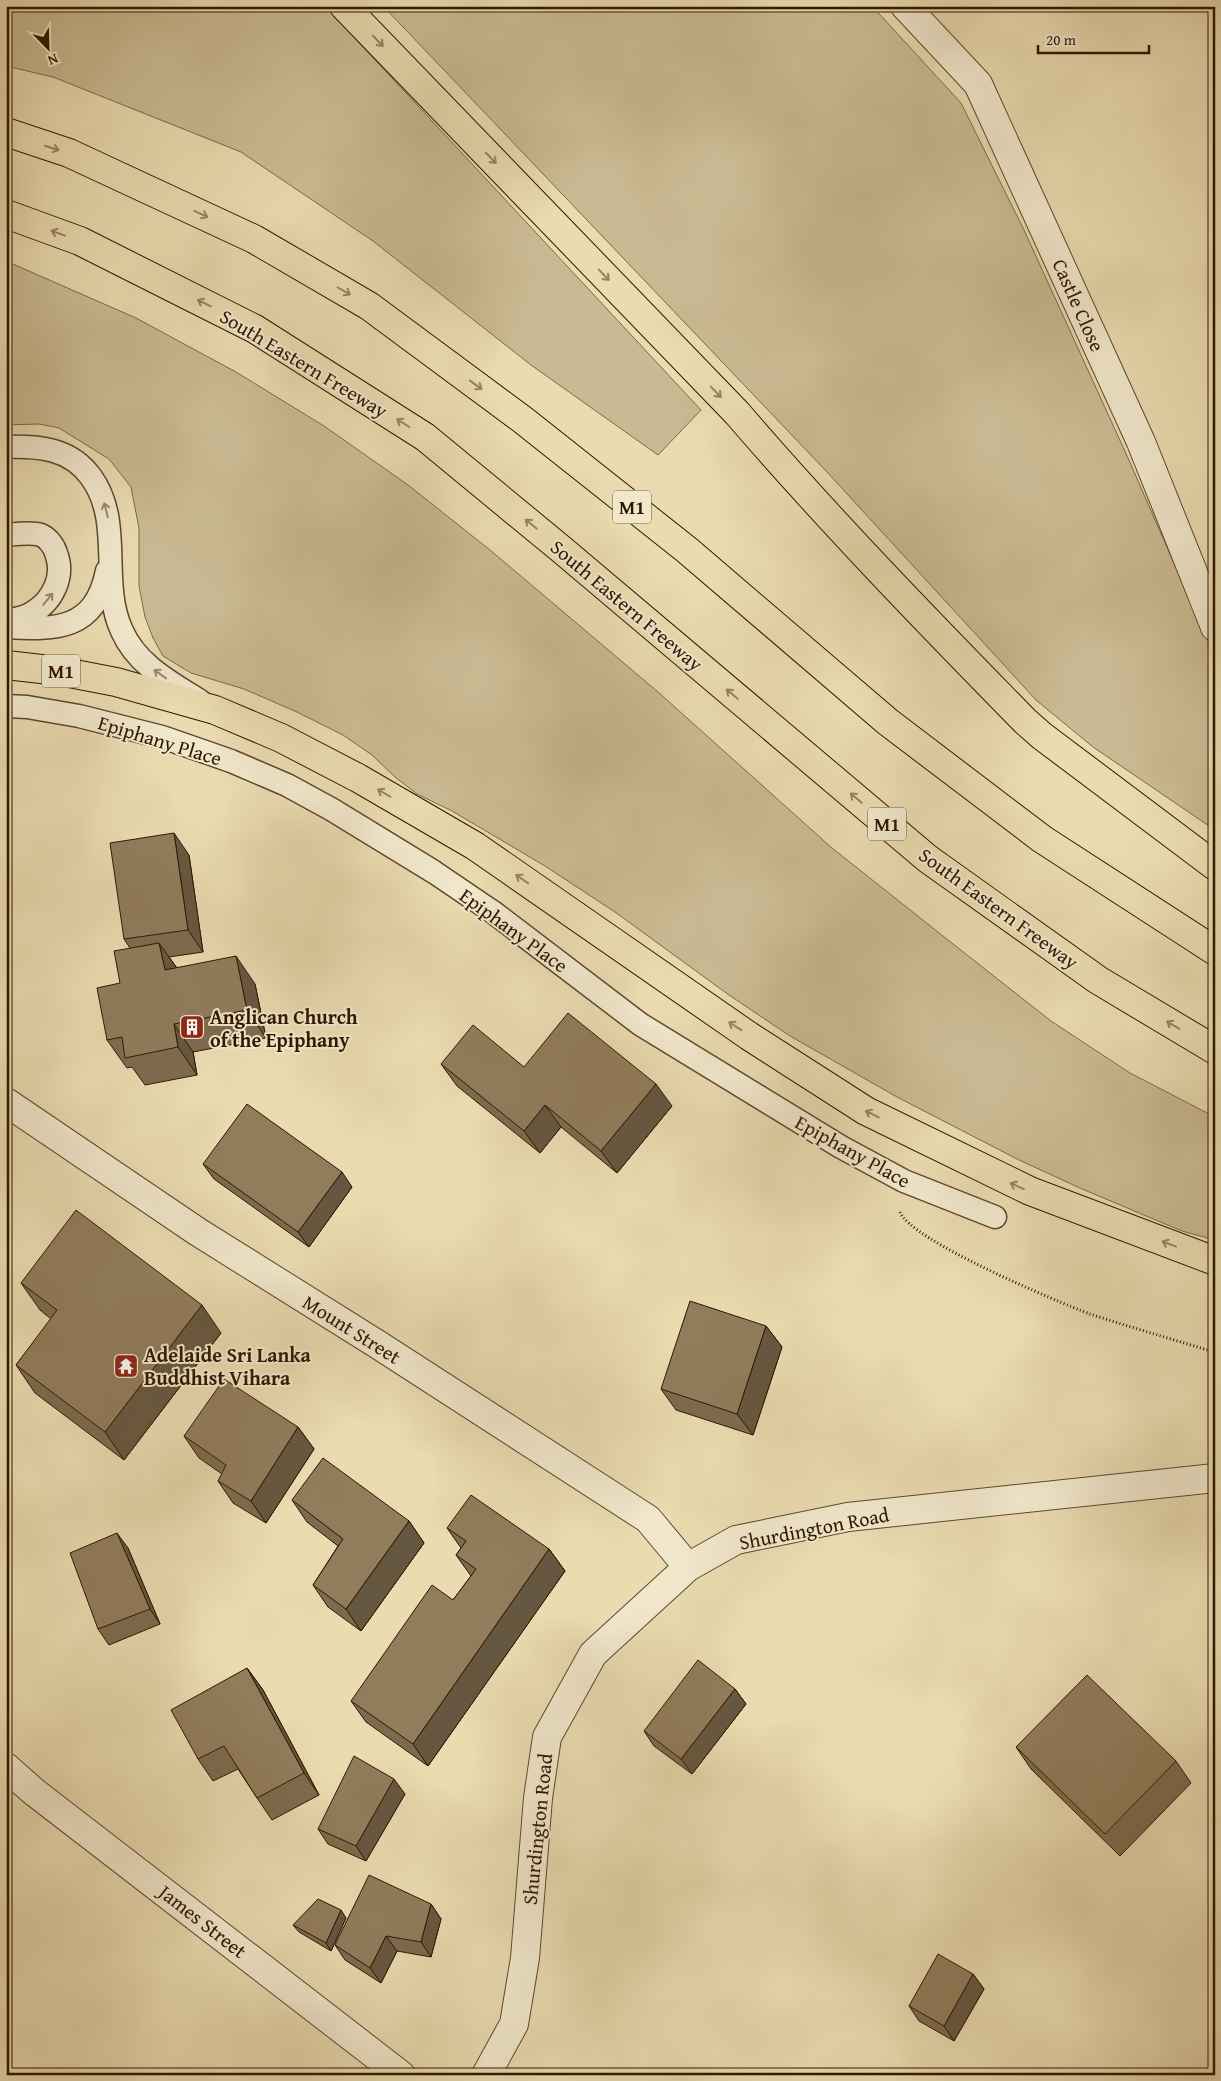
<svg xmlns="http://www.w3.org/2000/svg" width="1221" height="2081" font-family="'Gentium Book Plus',serif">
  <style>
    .green { fill: #caba93; stroke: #7d684a }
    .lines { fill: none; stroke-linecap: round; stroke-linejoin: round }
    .service-casing { stroke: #5e472c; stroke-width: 25 }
    .minor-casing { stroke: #5e472c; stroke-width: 30 }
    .motorway-casing { stroke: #301600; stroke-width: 30 }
    .path { stroke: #301600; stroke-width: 3; stroke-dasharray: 1 2.5; stroke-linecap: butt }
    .service { stroke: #f1e8cc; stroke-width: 22 }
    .minor { stroke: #f1e8cc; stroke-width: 28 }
    .motorway { stroke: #eadbb1; stroke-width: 28 }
    .wall { fill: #7d6b4f; stroke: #301600 }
    .shaded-wall { fill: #665740; stroke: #301600 }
    .building { fill: #917c5c; stroke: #301600 }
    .oneway { stroke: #968261 }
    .oneway2 { stroke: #9a8a70 }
    .labels { text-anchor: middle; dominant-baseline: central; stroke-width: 4; stroke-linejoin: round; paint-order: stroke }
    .shield { fill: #f1e8cc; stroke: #6a553d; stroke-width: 1 }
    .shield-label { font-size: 19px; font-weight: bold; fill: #301600 }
    .street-label { font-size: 20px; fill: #301600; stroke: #f1e8cc }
    .poi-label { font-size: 20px; font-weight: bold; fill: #301600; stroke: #f1e8cc; text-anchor: start }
  </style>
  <rect width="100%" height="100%" fill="#eadbb1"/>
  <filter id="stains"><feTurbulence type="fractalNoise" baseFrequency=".004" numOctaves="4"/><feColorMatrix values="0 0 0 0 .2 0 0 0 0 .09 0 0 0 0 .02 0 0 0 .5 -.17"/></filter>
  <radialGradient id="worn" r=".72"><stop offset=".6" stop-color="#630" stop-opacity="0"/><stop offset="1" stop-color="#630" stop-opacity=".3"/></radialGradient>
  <g class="green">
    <polygon points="6,6 325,6 701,410 658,455 531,365 373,241 241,152 53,77 6,66"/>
    <polygon points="383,6 872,6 961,103 1024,230 1128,458 1215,657 1215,830 1093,747 1036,700 827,472"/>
    <polygon points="6,261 136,318 236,372 324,426 408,485 490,550 658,692 832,848 948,940 1051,1021 1130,1073 1215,1117 1215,1240 1182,1231 1082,1189 1019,1160 897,1097 790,1036 729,995 615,912 545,866 452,811 417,794 395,777 372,755 343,735 297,712 244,689 191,673 163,656 153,638 145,617 139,586 139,528 131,487 109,459 59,428 39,424 6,425"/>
  </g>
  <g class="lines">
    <defs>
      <g id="service">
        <path d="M6,447C39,446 70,448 91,477C124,522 99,582 122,631C137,665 170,682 200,701"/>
        <path d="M6,535C17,534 31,532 41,535C48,538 54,546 56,553C65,576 53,601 32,613C25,618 15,619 6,621"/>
        <path d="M7,627C57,630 95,630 107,571"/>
        <polyline points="6,706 27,707 79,716 162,737 231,761 287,785 331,809 434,872 493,912 640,1024 841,1147 904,1181 995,1217"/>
      </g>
      <g id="minor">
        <polyline points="905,6 978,84 1141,442 1215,627"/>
        <polyline points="6,1102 198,1232 377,1344 648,1519 688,1567"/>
        <polyline points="6,1767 33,1791 401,2075"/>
        <polyline points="486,2075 514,2024 525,1958 538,1798 547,1737 593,1654 688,1567 736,1540 848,1517 1215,1478"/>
      </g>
      <g id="motorway">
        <path d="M344,6L737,413C829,520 927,621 1025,721L1042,736L1215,866"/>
        <polyline points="6,132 69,153 254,239 369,306 523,420 687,550 888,722 1042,839 1215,951"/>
        <polyline points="6,214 80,241 255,329 425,437 561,549 928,859 1098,980 1215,1050"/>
        <polyline points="6,665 59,671 116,682 215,710 281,738 358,778 475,846 749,1036 866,1111 1030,1191 1215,1261"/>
      </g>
    </defs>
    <use href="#service" class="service-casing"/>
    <use href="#minor" class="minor-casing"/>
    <use href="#motorway" class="motorway-casing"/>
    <path class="path" d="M900,1212C910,1240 1058,1302 1090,1314C1130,1327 1171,1339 1211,1351L1215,1354"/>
    <use href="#service" class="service"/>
    <use href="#minor" class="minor"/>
    <use href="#motorway" class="motorway"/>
  </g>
  <g class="wall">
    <polygon points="189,855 203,952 169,957 177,968 255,984 266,1038 193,1052 197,1075 145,1085 132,1067 127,1068 107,1040 120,983 130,948 124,939"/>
    <polygon points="441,1064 524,1067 672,1106 617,1173 561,1127 540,1153 457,1086"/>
    <polygon points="203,1164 352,1187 309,1247 214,1179"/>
    <polygon points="21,1283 221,1333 124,1460 35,1393 16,1365 51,1319 40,1310"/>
    <polygon points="766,1326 782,1347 753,1435 676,1410 661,1389"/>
    <polygon points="298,1427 314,1449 266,1523 233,1503 218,1481 222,1474 199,1458 184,1436"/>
    <polygon points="292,1500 409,1521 424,1543 361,1631 328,1607 313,1585 338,1546 307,1522"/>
    <polygon points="447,1528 549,1549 565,1571 428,1766 366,1722 351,1701 453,1600 471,1576 456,1555 461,1548"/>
    <polygon points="128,1548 160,1624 109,1645 98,1629"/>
    <polygon points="247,1668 263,1690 319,1795 272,1820 257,1798 238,1769 213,1781 198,1759"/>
    <polygon points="735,1689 746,1704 692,1774 654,1746 644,1731"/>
    <polygon points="1016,1747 1176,1761 1191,1783 1120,1856 1031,1769"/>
    <polygon points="405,1794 366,1861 328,1844 318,1829"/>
    <polygon points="431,1904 441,1919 431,1957 397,1951 381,1983 345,1960 335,1945"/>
    <polygon points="346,1918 331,1951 299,1932 293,1925"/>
    <polygon points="973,1974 984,1989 954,2041 919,2021 909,2006"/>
  </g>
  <g class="shaded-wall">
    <polygon points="174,833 189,855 203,952 188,930"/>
    <polygon points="159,943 179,971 165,970"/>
    <polygon points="236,956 255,984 266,1038 247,1010"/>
    <polygon points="174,1024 193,1052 197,1075 178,1047"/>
    <polygon points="656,1084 672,1106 617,1173 601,1151"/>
    <polygon points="545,1105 561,1127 540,1153 524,1131"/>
    <polygon points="342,1172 352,1187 309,1247 298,1232"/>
    <polygon points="202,1305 221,1333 124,1460 105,1432"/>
    <polygon points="766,1326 782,1347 753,1435 737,1414"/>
    <polygon points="298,1427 314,1449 266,1523 251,1501"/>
    <polygon points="409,1521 424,1543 361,1631 346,1609"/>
    <polygon points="117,1533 128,1548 160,1624 150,1609"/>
    <polygon points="549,1549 565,1571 428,1766 413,1744"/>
    <polygon points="247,1668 263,1690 319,1795 304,1773"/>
    <polygon points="735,1689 746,1704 692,1774 681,1759"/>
    <polygon points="394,1779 405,1794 366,1861 356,1846"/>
    <polygon points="431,1904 441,1919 431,1957 421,1942"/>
    <polygon points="341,1910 346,1918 331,1951 326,1943"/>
    <polygon points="386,1936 397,1951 381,1983 370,1968"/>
    <polygon points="973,1974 984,1989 954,2041 944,2026"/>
  </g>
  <g class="building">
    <polygon points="174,833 188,930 124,939 110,843"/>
    <polygon points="159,943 165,970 236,956 247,1010 174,1024 178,1047 125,1058 122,1037 107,1040 97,988 120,983 114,951"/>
    <polygon points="568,1013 656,1084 601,1151 545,1105 524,1131 441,1064 473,1025 524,1067"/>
    <polygon points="247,1104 342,1172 298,1232 203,1164"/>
    <polygon points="76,1210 202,1305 105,1432 16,1365 57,1310 21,1283"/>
    <polygon points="690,1301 766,1326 737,1414 661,1389"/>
    <polygon points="224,1379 298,1427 251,1501 218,1481 226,1465 184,1436"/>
    <polygon points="323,1458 409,1521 346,1609 313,1585 343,1539 292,1500"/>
    <polygon points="471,1495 549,1549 413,1744 351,1701 432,1585 453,1600 476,1569 456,1555 466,1541 447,1528"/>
    <polygon points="117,1533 150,1609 98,1629 70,1553"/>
    <polygon points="698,1660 735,1689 681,1759 644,1731"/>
    <polygon points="247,1668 304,1773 257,1798 224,1746 198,1759 171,1710"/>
    <polygon points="1087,1675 1176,1761 1105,1834 1016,1747"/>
    <polygon points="354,1756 394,1779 356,1846 318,1829"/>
    <polygon points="369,1875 431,1904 421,1942 386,1936 370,1968 335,1945"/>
    <polygon points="318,1899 341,1910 326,1943 293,1925"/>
    <polygon points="938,1954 973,1974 944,2026 909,2006"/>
  </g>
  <defs><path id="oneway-shaft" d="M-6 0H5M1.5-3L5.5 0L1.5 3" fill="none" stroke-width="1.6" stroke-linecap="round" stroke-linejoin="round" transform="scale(1.25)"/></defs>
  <g class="oneway">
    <use href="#oneway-shaft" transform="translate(378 41) rotate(46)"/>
    <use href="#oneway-shaft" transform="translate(52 148) rotate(18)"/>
    <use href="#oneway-shaft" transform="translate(491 158) rotate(46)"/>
    <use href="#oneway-shaft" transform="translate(201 214) rotate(25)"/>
    <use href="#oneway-shaft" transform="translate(58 233) rotate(-160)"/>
    <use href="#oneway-shaft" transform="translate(604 275) rotate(46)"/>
    <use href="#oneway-shaft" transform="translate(344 291) rotate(30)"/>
    <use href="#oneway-shaft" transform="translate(204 303) rotate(-153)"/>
    <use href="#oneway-shaft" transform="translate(476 385) rotate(36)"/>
    <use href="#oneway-shaft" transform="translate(716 392) rotate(46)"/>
    <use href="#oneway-shaft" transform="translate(403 423) rotate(-148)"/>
    <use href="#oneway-shaft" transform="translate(531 524) rotate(-141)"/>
    <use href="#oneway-shaft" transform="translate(732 694) rotate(-140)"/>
    <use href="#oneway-shaft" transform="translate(384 793) rotate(-150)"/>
    <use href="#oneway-shaft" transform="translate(856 798) rotate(-140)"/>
    <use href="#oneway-shaft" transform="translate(522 879) rotate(-145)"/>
    <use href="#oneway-shaft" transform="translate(1173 1025) rotate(-149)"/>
    <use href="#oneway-shaft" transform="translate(735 1026) rotate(-146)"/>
    <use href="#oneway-shaft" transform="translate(872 1114) rotate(-153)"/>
    <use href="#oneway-shaft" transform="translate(1017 1186) rotate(-156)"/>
    <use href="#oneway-shaft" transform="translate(1169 1244) rotate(-159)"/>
  </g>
  <g class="oneway2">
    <use href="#oneway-shaft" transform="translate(106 510) rotate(-104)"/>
    <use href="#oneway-shaft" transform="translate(48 599) rotate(-51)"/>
    <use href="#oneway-shaft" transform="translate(160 674) rotate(-144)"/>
  </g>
  <defs>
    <symbol id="building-square" viewBox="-11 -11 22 22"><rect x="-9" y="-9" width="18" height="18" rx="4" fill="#8f2418" stroke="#f1e8cc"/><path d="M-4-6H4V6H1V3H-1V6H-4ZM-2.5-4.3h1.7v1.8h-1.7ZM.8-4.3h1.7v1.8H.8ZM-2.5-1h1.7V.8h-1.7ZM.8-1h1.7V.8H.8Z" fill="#fff"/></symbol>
    <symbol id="temple-square" viewBox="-11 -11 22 22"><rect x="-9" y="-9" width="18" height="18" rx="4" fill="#8f2418" stroke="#f1e8cc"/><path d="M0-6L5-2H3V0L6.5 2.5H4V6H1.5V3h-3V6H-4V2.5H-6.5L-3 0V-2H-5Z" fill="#fff"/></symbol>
  </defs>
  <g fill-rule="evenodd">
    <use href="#building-square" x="178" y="1013" width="28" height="28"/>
    <use href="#temple-square" x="112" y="1352" width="28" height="28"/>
  </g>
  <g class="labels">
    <g class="shield">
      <rect x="613" y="490.5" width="38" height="33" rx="4"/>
      <rect x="42" y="654.5" width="38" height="33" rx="4"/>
      <rect x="868" y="807.5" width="38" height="33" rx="4"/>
    </g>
    <g class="shield-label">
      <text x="632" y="507">M1</text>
      <text x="61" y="671">M1</text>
      <text x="887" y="824">M1</text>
    </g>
    <g class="street-label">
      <text transform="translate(1079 305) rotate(66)">Castle Close</text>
      <text transform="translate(304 363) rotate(31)">South Eastern Freeway</text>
      <text transform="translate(627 605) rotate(40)">South Eastern Freeway</text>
      <text transform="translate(160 740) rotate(17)">Epiphany Place</text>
      <text transform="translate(999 908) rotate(36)">South Eastern Freeway</text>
      <text transform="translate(514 930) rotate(36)">Epiphany Place</text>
      <text transform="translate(853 1151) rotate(29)">Epiphany Place</text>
      <text transform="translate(352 1329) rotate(32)">Mount Street</text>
      <text transform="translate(814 1528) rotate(-11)">Shurdington Road</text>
      <text transform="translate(537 1829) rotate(-84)">Shurdington Road</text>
      <text transform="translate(203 1921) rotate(38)">James Street</text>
    </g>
    <g class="poi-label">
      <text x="210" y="1016">Anglican Church<tspan x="210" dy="23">of the Epiphany</tspan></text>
      <text x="144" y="1354">Adelaide Sri Lanka<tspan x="144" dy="23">Buddhist Vihara</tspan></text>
    </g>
  </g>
  <rect width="1221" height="2081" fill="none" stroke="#eadbb1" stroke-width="25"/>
  <rect x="8" y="8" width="1206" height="2066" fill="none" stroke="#301600" stroke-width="2.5"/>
  <rect x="12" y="12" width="1196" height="2056" fill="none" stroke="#301600"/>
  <g transform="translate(48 48) rotate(157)" stroke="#f1e8cc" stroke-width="4" paint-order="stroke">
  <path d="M0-4L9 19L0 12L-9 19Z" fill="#301600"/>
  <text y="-8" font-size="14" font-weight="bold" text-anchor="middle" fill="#301600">N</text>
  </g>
  <path d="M1038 45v8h111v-8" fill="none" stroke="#301600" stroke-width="2.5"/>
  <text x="1046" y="45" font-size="15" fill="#301600" stroke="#f1e8cc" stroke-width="4" paint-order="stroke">20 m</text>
  <rect width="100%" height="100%" filter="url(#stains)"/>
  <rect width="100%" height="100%" fill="url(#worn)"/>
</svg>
